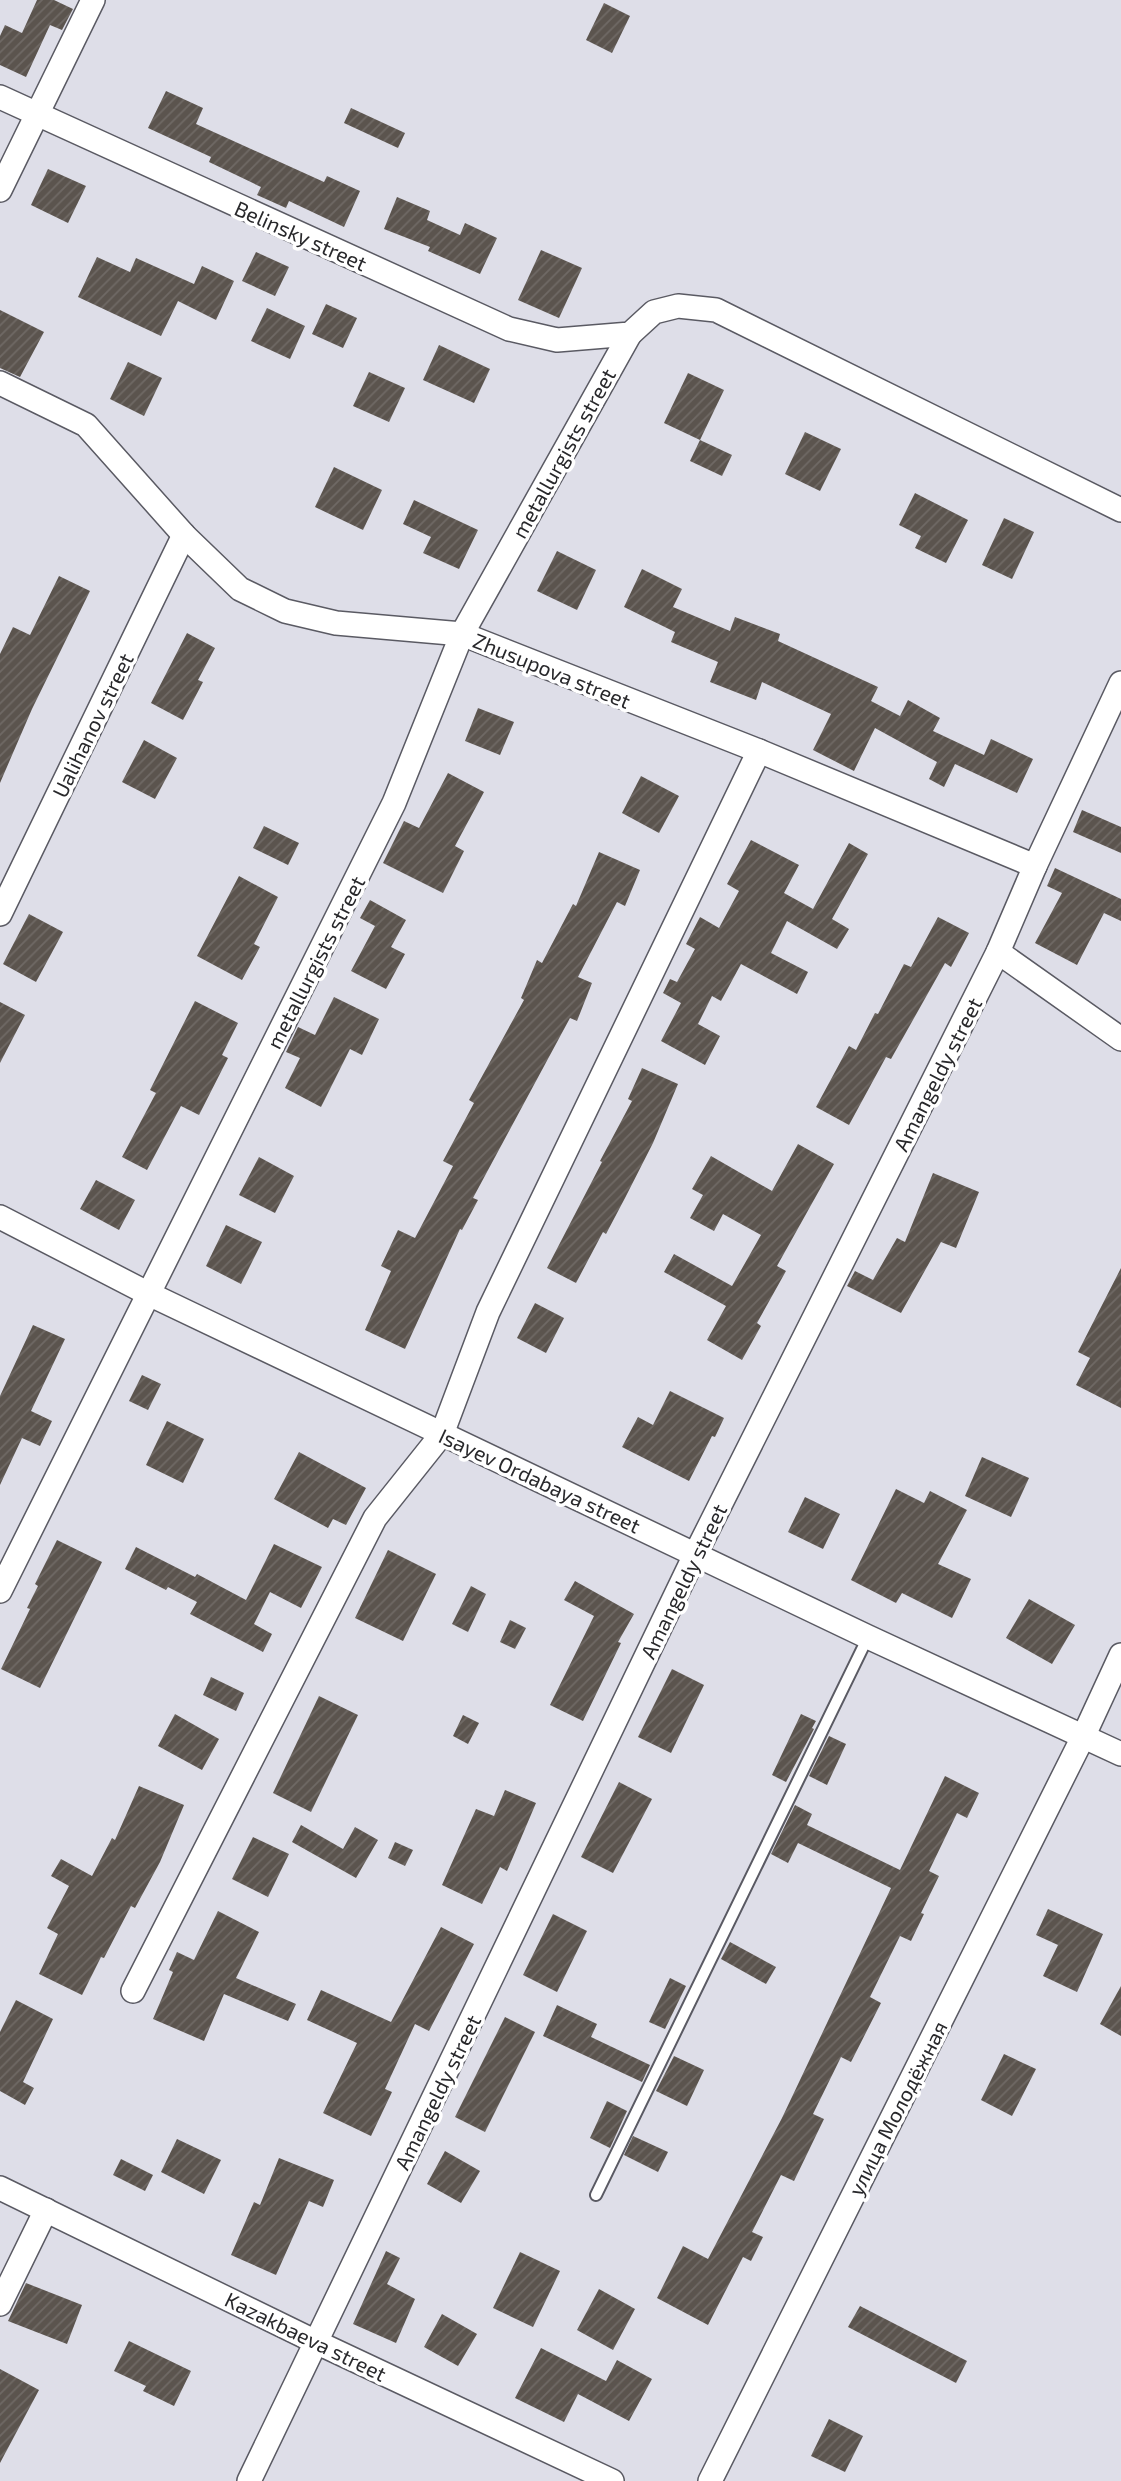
<svg xmlns="http://www.w3.org/2000/svg" width="1121" height="2481" font-family="'Exo 2',sans-serif">
  <style>
    .building { fill: url(#building-hatch) }
    .lines { fill: none; stroke-linecap: round; stroke-linejoin: round }
    .lane-casing { stroke: #5a5a63; stroke-width: 14 }
    .street-casing { stroke: #5a5a63; stroke-width: 26 }
    .lane { stroke: #fff; stroke-width: 10 }
    .street { stroke: #fff; stroke-width: 23 }
    .labels { text-anchor: middle; dominant-baseline: central; stroke-width: 7; stroke-linejoin: round; paint-order: stroke }
    .street-label { font-size: 21px; fill: #28282b; stroke: #fff }
  </style>
  <defs>
    <pattern id="building-hatch" width="6" height="6" patternUnits="userSpaceOnUse" patternTransform="scale(1.75)"><rect width="6" height="6" fill="#5b544e"/><path d="M-1 1l2-2M0 6l6-6M5 7l2-2" fill="none" stroke="#6f6965"/></pattern>
  </defs>
  <rect width="100%" height="100%" fill="#dedee8"/>
  <g class="building">
    <polygon points="37,0 54,0 73,9 62,30 50,25 26,77 0,65 0,36 5,25 22,33"/>
    <polygon points="604,3 630,16 612,53 586,40"/>
    <polygon points="166,91 203,108 196,124 324,182 327,176 360,191 344,227 289,201 286,208 257,195 261,187 209,162 211,157 148,128"/>
    <polygon points="351,108 405,133 398,148 344,123"/>
    <polygon points="48,169 86,186 68,223 31,205"/>
    <polygon points="397,197 430,211 427,220 460,235 465,223 497,238 480,274 428,251 430,247 384,229"/>
    <polygon points="541,250 582,268 559,318 518,300"/>
    <polygon points="256,252 289,267 275,296 242,281"/>
    <polygon points="97,257 130,272 136,258 194,284 202,266 234,281 216,320 178,301 161,336 78,297"/>
    <polygon points="326,304 357,318 343,348 312,334"/>
    <polygon points="267,308 305,326 290,359 251,341"/>
    <polygon points="0,310 44,332 20,377 0,368"/>
    <polygon points="439,345 490,369 474,403 423,380"/>
    <polygon points="128,362 162,378 144,416 110,399"/>
    <polygon points="369,372 405,388 389,422 353,406"/>
    <polygon points="688,373 724,390 700,440 664,423"/>
    <polygon points="805,432 841,449 820,491 785,474"/>
    <polygon points="700,440 732,455 722,476 690,461"/>
    <polygon points="334,467 382,490 363,530 315,507"/>
    <polygon points="915,493 968,520 946,563 915,548 921,536 899,525"/>
    <polygon points="414,500 478,530 459,569 423,553 431,537 403,524"/>
    <polygon points="1004,518 1034,532 1012,579 982,565"/>
    <polygon points="557,551 596,570 577,610 537,591"/>
    <polygon points="642,569 682,589 673,607 730,631 735,617 780,634 778,641 878,687 871,701 900,716 908,700 940,718 933,731 984,755 991,739 1033,759 1017,793 955,764 944,787 929,779 937,762 875,728 854,771 813,750 831,714 762,682 756,700 710,682 718,662 671,642 675,632 624,607"/>
    <polygon points="59,576 90,591 32,709 0,783 0,654 13,627 30,635"/>
    <polygon points="187,633 215,648 198,680 203,682 183,720 151,703"/>
    <polygon points="478,708 514,722 500,755 465,741"/>
    <polygon points="144,740 177,758 155,799 122,782"/>
    <polygon points="448,773 484,792 455,846 464,851 443,893 383,863 404,821 419,828"/>
    <polygon points="641,776 679,796 659,833 622,813"/>
    <polygon points="1082,810 1121,827 1121,853 1073,832"/>
    <polygon points="264,826 299,843 288,865 253,848"/>
    <polygon points="751,840 799,865 784,893 813,909 849,843 868,854 832,919 849,929 837,949 787,921 771,953 808,972 797,994 741,964 721,1001 712,996 698,1024 720,1036 705,1065 661,1041 681,1003 663,993 670,979 677,982 695,949 686,944 700,917 719,928 739,891 727,884"/>
    <polygon points="599,852 640,870 625,906 617,902 578,977 592,983 577,1021 570,1018 473,1198 478,1200 462,1230 460,1229 405,1349 365,1330 391,1271 381,1266 398,1230 415,1238 453,1166 443,1161 474,1103 469,1100 524,1000 521,998 537,960 542,963 573,904 576,906"/>
    <polygon points="1055,868 1121,899 1121,921 1104,913 1077,965 1035,943 1062,893 1047,886"/>
    <polygon points="239,876 278,897 254,944 260,947 242,980 197,956"/>
    <polygon points="370,900 406,920 391,947 405,954 386,989 351,971 375,926 360,918"/>
    <polygon points="29,914 63,932 36,982 3,964"/>
    <polygon points="938,917 969,933 951,967 945,963 891,1059 886,1057 849,1125 816,1107 849,1046 856,1050 875,1013 878,1014 904,964 911,967"/>
    <polygon points="334,997 379,1019 362,1055 350,1049 321,1107 285,1088 300,1058 286,1052 298,1027 315,1035"/>
    <polygon points="195,1001 238,1023 222,1055 228,1058 199,1115 181,1106 147,1170 122,1157 156,1093 150,1090"/>
    <polygon points="0,1002 25,1015 0,1063"/>
    <polygon points="642,1068 678,1084 653,1143 625,1198 606,1234 603,1232 576,1283 547,1268 602,1162 600,1161 632,1101 628,1099"/>
    <polygon points="798,1144 834,1164 777,1266 786,1271 757,1323 761,1326 742,1360 707,1340 726,1306 664,1272 674,1254 732,1286 761,1235 723,1214 714,1231 690,1218 703,1195 692,1189 711,1156 772,1191"/>
    <polygon points="259,1157 294,1176 275,1213 239,1195"/>
    <polygon points="933,1173 979,1192 956,1248 941,1242 901,1313 847,1286 855,1271 873,1280 897,1238 905,1242"/>
    <polygon points="96,1180 135,1200 119,1230 80,1209"/>
    <polygon points="226,1225 262,1242 241,1284 206,1266"/>
    <polygon points="1121,1268 1121,1408 1076,1385 1090,1358 1078,1352"/>
    <polygon points="535,1303 564,1318 546,1353 517,1338"/>
    <polygon points="33,1325 65,1339 31,1411 52,1421 40,1446 22,1438 0,1485 0,1396"/>
    <polygon points="142,1375 161,1384 148,1410 129,1401"/>
    <polygon points="670,1391 724,1418 715,1437 712,1436 689,1481 622,1447 638,1417 653,1425"/>
    <polygon points="167,1421 204,1439 183,1483 146,1465"/>
    <polygon points="299,1452 366,1488 346,1525 333,1519 328,1528 274,1499"/>
    <polygon points="982,1457 1029,1478 1011,1517 965,1496"/>
    <polygon points="896,1489 924,1503 930,1491 967,1510 938,1564 971,1579 952,1618 902,1593 896,1603 851,1580"/>
    <polygon points="805,1497 840,1514 823,1549 788,1532"/>
    <polygon points="57,1540 102,1562 40,1688 1,1669 30,1609 27,1608 38,1586 35,1584"/>
    <polygon points="274,1544 322,1567 301,1608 270,1592 254,1624 272,1634 263,1652 190,1614 197,1602 168,1587 166,1590 125,1569 136,1547 195,1577 197,1574 246,1600"/>
    <polygon points="388,1550 436,1574 403,1641 355,1618"/>
    <polygon points="575,1581 634,1614 618,1642 621,1643 583,1721 550,1705 594,1616 564,1600"/>
    <polygon points="471,1586 486,1594 468,1632 452,1624"/>
    <polygon points="1029,1599 1075,1625 1052,1664 1006,1638"/>
    <polygon points="510,1620 526,1628 515,1649 500,1642"/>
    <polygon points="672,1669 704,1685 671,1753 638,1737"/>
    <polygon points="211,1677 244,1693 236,1711 203,1695"/>
    <polygon points="319,1696 358,1715 311,1812 273,1793"/>
    <polygon points="175,1714 219,1739 202,1770 158,1746"/>
    <polygon points="801,1714 816,1721 812,1728 814,1729 786,1782 772,1775"/>
    <polygon points="463,1715 479,1723 468,1744 453,1736"/>
    <polygon points="829,1736 846,1744 827,1785 809,1776"/>
    <polygon points="945,1776 979,1793 967,1818 957,1813 929,1871 939,1876 921,1913 924,1914 911,1941 900,1936 870,1997 881,2003 851,2062 841,2057 813,2114 824,2119 794,2181 781,2175 752,2232 763,2237 751,2261 743,2257 708,2325 657,2298 683,2246 708,2259 782,2118 891,1888 798,1843 788,1863 771,1854 795,1805 812,1814 807,1825 900,1870"/>
    <polygon points="619,1782 652,1799 613,1873 581,1857"/>
    <polygon points="139,1786 184,1805 160,1862 135,1908 131,1906 104,1958 101,1957 82,1995 39,1974 58,1934 47,1928 69,1886 51,1876 61,1859 92,1876 112,1838 115,1840"/>
    <polygon points="505,1790 536,1803 507,1871 500,1867 482,1904 442,1885 476,1809 494,1816"/>
    <polygon points="301,1825 343,1849 355,1827 378,1840 356,1878 292,1842"/>
    <polygon points="253,1837 289,1854 268,1897 232,1879"/>
    <polygon points="395,1842 413,1850 405,1866 388,1858"/>
    <polygon points="1048,1909 1103,1934 1077,1992 1043,1976 1058,1945 1036,1935"/>
    <polygon points="218,1911 259,1932 236,1978 296,2004 288,2021 224,1994 204,2041 153,2019 173,1972 169,1970 177,1952 194,1960"/>
    <polygon points="553,1914 587,1931 557,1992 523,1975"/>
    <polygon points="441,1927 474,1944 429,2031 415,2024 385,2089 392,2092 371,2136 323,2113 357,2043 307,2020 321,1990 391,2022"/>
    <polygon points="730,1942 776,1967 766,1984 721,1959"/>
    <polygon points="670,1978 686,1986 665,2029 649,2022"/>
    <polygon points="1121,1986 1121,2036 1100,2024"/>
    <polygon points="16,2000 53,2019 23,2082 34,2088 25,2105 0,2091 0,2032"/>
    <polygon points="557,2005 597,2024 591,2037 650,2065 642,2082 543,2036"/>
    <polygon points="505,2017 535,2032 485,2132 455,2117"/>
    <polygon points="1004,2054 1036,2069 1012,2116 981,2100"/>
    <polygon points="674,2056 704,2070 687,2106 656,2091"/>
    <polygon points="607,2101 627,2111 610,2148 590,2138"/>
    <polygon points="633,2136 668,2152 658,2172 624,2155"/>
    <polygon points="177,2139 221,2160 204,2194 161,2172"/>
    <polygon points="445,2151 480,2171 461,2203 427,2184"/>
    <polygon points="279,2158 334,2180 323,2207 309,2201 276,2275 231,2255 254,2202 260,2205"/>
    <polygon points="121,2159 153,2175 145,2191 113,2175"/>
    <polygon points="386,2251 400,2258 387,2284 415,2299 396,2343 353,2324"/>
    <polygon points="520,2252 560,2271 533,2327 493,2308"/>
    <polygon points="26,2283 82,2305 67,2344 8,2321"/>
    <polygon points="599,2289 635,2309 613,2350 577,2330"/>
    <polygon points="860,2306 967,2361 956,2383 848,2327"/>
    <polygon points="442,2314 477,2334 458,2366 424,2347"/>
    <polygon points="129,2341 191,2371 174,2406 143,2391 146,2386 114,2371"/>
    <polygon points="541,2348 606,2381 617,2360 652,2379 629,2421 578,2394 564,2422 515,2398"/>
    <polygon points="0,2369 39,2390 0,2463"/>
    <polygon points="829,2419 863,2436 845,2472 811,2456"/>
  </g>
  <g class="lines">
    <defs>
      <polyline id="lane" points="596,2195 868,1637"/>
      <g id="street">
        <polyline points="0,97 509,329 557,340 630,334 654,312 678,306 716,310 1121,510"/>
        <polyline points="0,190 93,0"/>
        <polyline points="0,383 86,425 184,535 240,589 285,611 336,623 462,634 759,751 1035,866"/>
        <polyline points="0,914 184,535"/>
        <polyline points="998,952 1121,1039"/>
        <polyline points="0,1217 149,1294 868,1637 1121,1754"/>
        <polyline points="0,1591 394,803 462,634 630,334"/>
        <polyline points="133,1991 375,1518 442,1434 488,1312 759,751"/>
        <polyline points="0,2188 316,2342 612,2481"/>
        <polyline points="0,2304 46,2210"/>
        <polyline points="249,2481 696,1553 998,952 1035,866 1121,683"/>
        <polyline points="710,2481 1084,1735 1121,1655"/>
      </g>
    </defs>
    <use href="#lane" class="lane-casing"/>
    <use href="#street" class="street-casing"/>
    <use href="#lane" class="lane"/>
    <use href="#street" class="street"/>
  </g>
  <g class="labels">
    <g class="street-label">
      <text transform="translate(301 235) rotate(24)">Belinsky street</text>
      <text transform="translate(563 453) rotate(-61)">metallurgists street</text>
      <text transform="translate(552 670) rotate(22)">Zhusupova street</text>
      <text transform="translate(92 725) rotate(-64)">Ualihanov street</text>
      <text transform="translate(315 962) rotate(-63)">metallurgists street</text>
      <text transform="translate(937 1074) rotate(-63)">Amangeldy street</text>
      <text transform="translate(540 1480) rotate(25)">Isayev Ordabaya street</text>
      <text transform="translate(683 1581) rotate(-64)">Amangeldy street</text>
      <text transform="translate(437 2092) rotate(-64)">Amangeldy street</text>
      <text transform="translate(897 2108) rotate(-63)">улица Молодёжная</text>
      <text transform="translate(306 2336) rotate(26)">Kazakbaeva street</text>
    </g>
  </g>
</svg>
